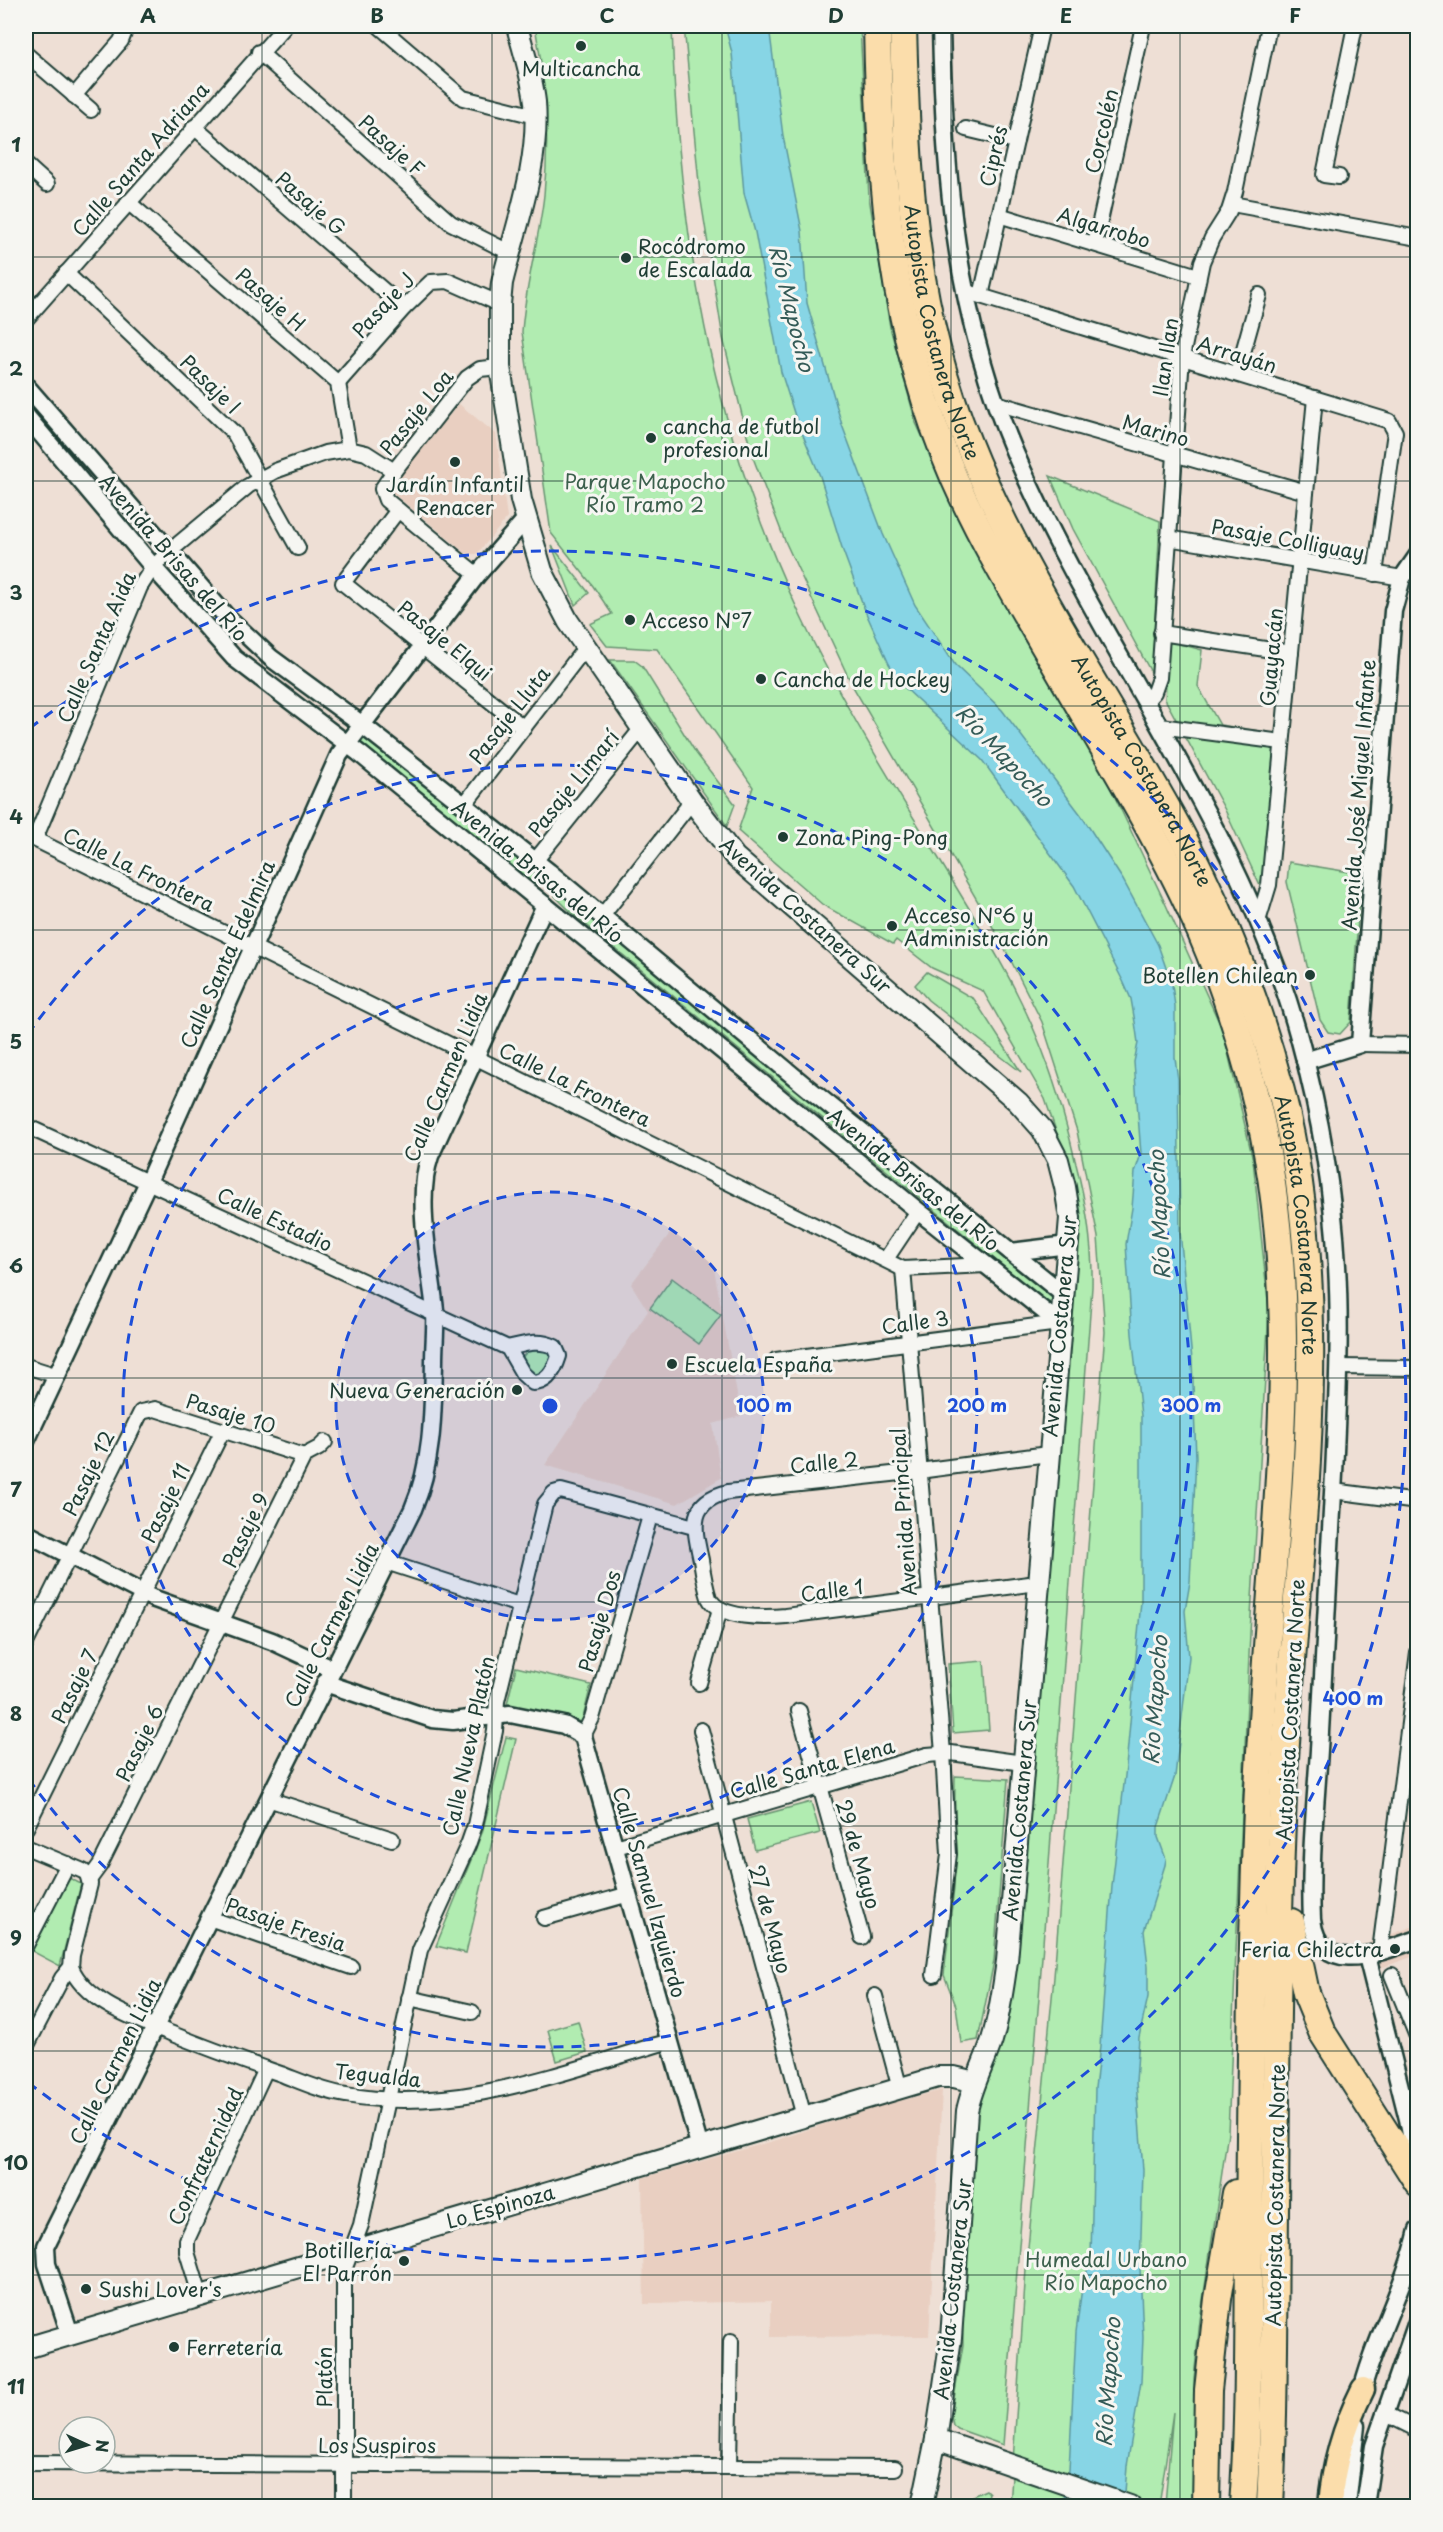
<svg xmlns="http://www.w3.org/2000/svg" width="1443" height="2532" font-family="'Playpen Sans',sans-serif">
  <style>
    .built { fill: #e9cfc1 }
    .green { fill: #b1ecb1; stroke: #689472; stroke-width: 1.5 }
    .water { fill: #87d5e5; stroke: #5d989e; stroke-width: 1.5 }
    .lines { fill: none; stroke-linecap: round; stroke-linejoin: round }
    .minor-casing { stroke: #1f3d34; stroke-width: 18 }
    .tertiary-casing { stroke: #1f3d34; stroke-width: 21 }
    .secondary-casing { stroke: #1f3d34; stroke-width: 24 }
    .primary-casing { stroke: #1f3d34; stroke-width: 27 }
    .motorway-casing { stroke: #1f3d34; stroke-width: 30 }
    .minor { stroke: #f6f6f2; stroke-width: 14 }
    .tertiary { stroke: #f6f6f2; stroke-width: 16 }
    .secondary { stroke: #f6f6f2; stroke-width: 20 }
    .primary { stroke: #fbddab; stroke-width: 22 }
    .motorway { stroke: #fbddab; stroke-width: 26 }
    .grid { fill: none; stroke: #1f3d34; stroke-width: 1.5; stroke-opacity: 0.55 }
    .ring { fill: none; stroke: #1d4ed8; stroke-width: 3; stroke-dasharray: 10 8 }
    .poi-dot { fill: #1f3d34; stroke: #f6f6f2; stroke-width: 2 }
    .labels { text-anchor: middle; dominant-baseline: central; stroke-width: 6; stroke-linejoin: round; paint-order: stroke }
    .poi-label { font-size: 20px; fill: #1f3d34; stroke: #f6f6f2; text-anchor: start }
    .street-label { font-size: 20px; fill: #1f3d34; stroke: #f6f6f2 }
    .park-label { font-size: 20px; fill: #3c604d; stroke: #f6f6f2 }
    .water-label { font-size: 21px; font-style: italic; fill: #345b57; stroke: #f6f6f2 }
    .centre { fill: #1d4ed8; stroke: #f6f6f2; stroke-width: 3 }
    .ring-label { font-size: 18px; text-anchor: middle; font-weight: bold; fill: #1d4ed8; stroke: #f6f6f2; stroke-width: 6; stroke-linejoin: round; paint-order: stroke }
    .neatline { fill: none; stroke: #1f3d34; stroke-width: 2 }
    .grid-label { font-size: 20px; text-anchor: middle; font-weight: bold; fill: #1f3d34 }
  </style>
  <rect width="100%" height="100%" fill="#eedfd5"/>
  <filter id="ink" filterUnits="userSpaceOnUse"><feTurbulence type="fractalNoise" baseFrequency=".0167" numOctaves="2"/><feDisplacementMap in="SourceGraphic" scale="12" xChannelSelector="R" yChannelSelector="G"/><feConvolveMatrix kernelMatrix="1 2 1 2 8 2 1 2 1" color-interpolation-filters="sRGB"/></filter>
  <g filter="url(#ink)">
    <g class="built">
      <polygon points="459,404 496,434 507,518 477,554 467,554 388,489"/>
      <polygon points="671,1232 713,1263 741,1416 713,1424 721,1478 677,1504 545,1465 648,1311 631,1284"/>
      <polygon points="1417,1925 1417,1955 1378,1969 1370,1942"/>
      <polygon points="942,2090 929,2336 771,2337 771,2301 644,2304 642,2178 780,2139 869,2109"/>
    </g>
    <g class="green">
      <path d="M535,26H672C678,234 711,427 801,617C841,701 890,780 939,859C974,917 1011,974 1037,1037C1054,1077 1065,1117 1075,1160C1086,1202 1093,1243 1092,1287L1039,1997L1003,2445L958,2429L953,2425L951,2416L963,2345L962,2277L976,2105L986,2072L1055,1453L1063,1151L1045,1099L983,991L932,968L896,940L893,944L823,905L738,831L753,787L657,649L607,646L590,624L612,614L593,586L551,533L522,332C525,285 539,241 544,195C550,136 546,83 535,26Z"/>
      <polygon points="684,26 860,26 869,197 890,327 916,423 964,526 1023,636 1095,755 1166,905 1223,1031 1253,1160 1269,1310 1250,1633 1228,2132 1200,2320 1194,2379 1194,2485 1192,2499 1185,2506 1165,2504 1173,2412 1159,2506 1010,2506 1026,2269 1054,1977 1105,1332 1098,1237 1077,1131 1042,1022 1002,943 852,685 785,541 752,455 723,338 700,194"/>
      <polygon points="1050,476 1160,521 1152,674 1073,529"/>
      <polygon points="552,546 589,593 575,605"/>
      <polygon points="1169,641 1202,650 1198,686 1220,725 1277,734 1265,877 1261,888 1225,810 1165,699"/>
      <polygon points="610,660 634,660 642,666 696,753 735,804 727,826"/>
      <polygon points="365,736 535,871 540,880 537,883 533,883 359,746 358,742"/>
      <polygon points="1289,862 1361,874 1351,1022 1340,1034 1328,1032 1320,1020 1287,882"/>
      <polygon points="558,886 1054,1295 1053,1301 1048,1303 573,914 555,896"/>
      <polygon points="927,972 974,999 1021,1072 928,1000 915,985"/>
      <polygon points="672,1278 721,1315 699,1344 650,1308"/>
      <polygon points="539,1346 552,1355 552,1360 538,1378 533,1377 520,1360 530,1348"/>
      <polygon points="984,1661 989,1730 953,1733 948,1664"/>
      <polygon points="516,1667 591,1685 582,1722 507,1704"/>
      <polygon points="506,1737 516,1739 466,1953 436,1946 482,1833"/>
      <polygon points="955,1776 1008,1779 994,1961 978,2040 961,2043 956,2006 944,1975 954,1887"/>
      <polygon points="811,1802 820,1833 755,1850 747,1819"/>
      <polygon points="67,1877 81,1884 60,1966 28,1949"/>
      <polygon points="578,2021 587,2052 557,2061 548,2030"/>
      <polygon points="986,2490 989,2493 986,2506 961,2506 961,2501"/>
    </g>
    <polygon class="water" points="725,26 769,26 783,136 802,231 807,303 842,425 883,534 915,605 955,665 1002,710 1081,815 1123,880 1158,945 1172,985 1175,1006 1175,1058 1178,1079 1180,1231 1192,1360 1196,1457 1190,1582 1185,1611 1189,1657 1175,1776 1158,1827 1158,1837 1166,1859 1165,1865 1144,1931 1148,1966 1148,1997 1139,2037 1136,2082 1143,2170 1140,2268 1143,2338 1141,2382 1127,2466 1124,2506 1063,2506 1069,2470 1076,2332 1081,2295 1091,2256 1095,2088 1100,2046 1112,1886 1126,1767 1141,1601 1141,1416 1132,1334 1126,1244 1132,1208 1135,1172 1141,1154 1134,1062 1138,1043 1135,1022 1131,999 1123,981 1074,886 982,760 902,685 889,664 866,613 843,551 820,476 795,416 781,372 755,232 744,193 732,53"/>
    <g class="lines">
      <defs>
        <g id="minor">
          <polyline points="379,26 463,98 535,116"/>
          <polyline points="259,52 451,223 509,252"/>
          <polyline points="26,54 91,110"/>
          <polyline points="74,96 121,41 125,31 122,26"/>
          <polyline points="194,127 404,308"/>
          <polyline points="966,129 1016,141"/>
          <polyline points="26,165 47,184"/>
          <polyline points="1339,177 1324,175 1355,26"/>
          <polyline points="128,202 338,383 349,449"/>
          <polyline points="1232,204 1418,238"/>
          <polyline points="999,215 1198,276"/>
          <polyline points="1095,244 1143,26"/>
          <polyline points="66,273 234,433 298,548"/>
          <polyline points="964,291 1389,421 1395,432 1375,574"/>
          <polyline points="981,296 1042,26"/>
          <polyline points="26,319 285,26"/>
          <polyline points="1237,374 1259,295"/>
          <polyline points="338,383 404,308 431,282 448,281 500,304"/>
          <polyline points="996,403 1306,492"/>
          <polyline points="398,510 343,583 524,728"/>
          <polyline points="1168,538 1402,578"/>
          <polyline points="477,575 386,500 382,489 394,471 467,378 480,369 500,367"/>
          <polyline points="1161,633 1291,653"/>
          <polyline points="1146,701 1154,692 1159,678 1182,357 1202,262 1212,238 1229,211 1235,192 1269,26"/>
          <polyline points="1160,726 1282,742"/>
          <polyline points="464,805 585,648"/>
          <polyline points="26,835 903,1269 986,1265"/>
          <polyline points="35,839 140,587 153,567 170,551 248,486 275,471 325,453 349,449 366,453 394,471"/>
          <polyline points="535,861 642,728"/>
          <polyline points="602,916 692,801"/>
          <polyline points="1259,918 1269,885 1315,398"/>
          <polyline points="1360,1044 1418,1045"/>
          <path d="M26,1126L508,1348L523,1374L533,1383C548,1383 555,1369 559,1356L555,1347C539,1339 525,1344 508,1348"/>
          <polyline points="886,1259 918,1211"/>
          <polyline points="903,1269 943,1753 949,1854 934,1975"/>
          <polyline points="776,1360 1059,1323"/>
          <polyline points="26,1366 58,1376"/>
          <polyline points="1338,1367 1418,1368"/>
          <polyline points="1333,1491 1418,1502"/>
          <polyline points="386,1562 519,1605"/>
          <path d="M1037,1583L786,1616C766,1618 719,1619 709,1598C705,1586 703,1573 701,1560C694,1528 687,1502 728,1492L919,1471L1048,1454"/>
          <polyline points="26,1643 141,1412 155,1409 304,1456"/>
          <polyline points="699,1683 720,1609"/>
          <polyline points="799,1711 862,1937"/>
          <polyline points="701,1730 804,2117"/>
          <polyline points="583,1736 592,1718 650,1516"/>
          <polyline points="268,1799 392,1839"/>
          <polyline points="26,1828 223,1430"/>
          <polyline points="26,1847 83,1871 87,1874 90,1884 72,1955 71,1967 62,1978 26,2047"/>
          <polyline points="616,1847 927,1755 951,1753 1023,1763"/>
          <polyline points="89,1880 100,1865 304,1456 319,1448 325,1442"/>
          <polyline points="209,1918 351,1967"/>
          <polyline points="544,1918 629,1894"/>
          <polyline points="26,1945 68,1864"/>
          <polyline points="1380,1951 1418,1652"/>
          <path d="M71,1967C86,2004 140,2020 175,2035C210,2049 246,2062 281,2074C302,2082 324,2092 346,2095C457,2115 565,2071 670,2041"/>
          <polyline points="1392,1975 1418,2039"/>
          <polyline points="875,1996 900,2089"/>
          <polyline points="409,1998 472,2012"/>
          <polyline points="200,2295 187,2252 187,2240 266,2069"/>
          <polyline points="1404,2363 1418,2364"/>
          <polyline points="1384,2413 1418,2430"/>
          <polyline points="26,2463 895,2468"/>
          <polyline points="729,2467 731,2341"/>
          <polyline points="344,2506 344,2270 361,2225 420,1950 468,1845 475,1825 495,1731 497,1701 545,1504 554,1493 561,1491 694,1527"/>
        </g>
        <g id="tertiary">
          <path d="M941,26C944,176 955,313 1015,453C1101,653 1243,828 1300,1041C1320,1114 1333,1190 1337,1266C1341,1335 1337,1405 1334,1474C1330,1560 1325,1646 1320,1732C1317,1794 1309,1858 1312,1920C1320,1980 1382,1951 1418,1939"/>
          <polyline points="26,386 225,615 271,658 361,724 549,872 803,1084 1063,1294"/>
          <polyline points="26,416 153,567 234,658 359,753 918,1211 1059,1323"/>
          <polyline points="1305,1061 1360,1044 1393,611 1402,578 1418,555"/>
          <polyline points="1011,1252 1068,1245"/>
          <polyline points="26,1441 148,1182 339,755 477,575 525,520"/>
          <polyline points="26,1533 152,1598 272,1641 332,1669"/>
          <polyline points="325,1683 432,1719 453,1721 510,1714 564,1725 583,1736 700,2148"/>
          <polyline points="1367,1956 1408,2119 1418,2170"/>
          <path d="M70,2334L47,2264L46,2246L413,1509C433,1463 433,1410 434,1361C434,1344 436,1327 435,1310C430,1264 415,1199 430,1156L545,905"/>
          <path d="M1360,2399C1373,2341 1405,2288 1418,2230"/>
          <polyline points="1347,2506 1356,2425"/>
          <polyline points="1365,2506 1374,2446 1418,2319"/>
        </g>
        <g id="secondary">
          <path d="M517,26C523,50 532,76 535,102C540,163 516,225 502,283L500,304V367L521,500L542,571L568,621L692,801L735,857L1018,1102L1042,1129L1058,1160L1065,1187L1070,1218L1007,1961C1003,1988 1000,2014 992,2040C984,2064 972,2086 967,2111L951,2338L936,2439L922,2506"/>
          <polyline points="26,2348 938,2077 954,2077 975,2082"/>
          <polyline points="936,2439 1130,2506"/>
        </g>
        <path id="primary" d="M1330,2506C1333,2464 1344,2427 1363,2389"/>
        <g id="motorway">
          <path d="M877,26C880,186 890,330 955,480C983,543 1018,601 1053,661C1103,748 1161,841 1201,933C1223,984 1240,1037 1254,1092C1293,1244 1285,1398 1274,1553C1267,1647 1259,1742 1256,1836C1251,1974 1250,2111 1249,2249C1248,2335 1249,2421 1243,2506"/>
          <path id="s1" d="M903,26C907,172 912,305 968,443C1021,577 1109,701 1178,828C1223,912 1257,999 1281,1091C1340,1322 1293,1563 1283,1797C1277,1935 1276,2073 1275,2210C1274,2309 1275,2408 1270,2506"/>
          <polyline points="1291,1922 1306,1993 1322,2032 1418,2183"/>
          <polyline points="1206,2506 1208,2390 1218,2299 1236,2193"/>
        </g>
      </defs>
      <use href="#minor" class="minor-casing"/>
      <use href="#tertiary" class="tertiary-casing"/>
      <use href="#secondary" class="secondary-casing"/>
      <use href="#primary" class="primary-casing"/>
      <use href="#motorway" class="motorway-casing"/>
      <use href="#minor" class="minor"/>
      <use href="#tertiary" class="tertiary"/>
      <use href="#secondary" class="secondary"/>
      <use href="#primary" class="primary"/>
      <use href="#motorway" class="motorway"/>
    </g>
  </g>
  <path class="grid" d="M262,26V2506M492,26V2506M722,26V2506M951,26V2506M1180,26V2506M26,257H1418M26,481H1418M26,706H1418M26,930H1418M26,1154H1418M26,1378H1418M26,1602H1418M26,1826H1418M26,2051H1418M26,2275H1418"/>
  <circle cx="550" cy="1406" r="214" fill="#1d4ed8" fill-opacity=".12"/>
  <g class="ring">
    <circle cx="550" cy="1406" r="214"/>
    <circle cx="550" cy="1406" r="427"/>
    <path d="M28 1034A641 641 0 1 1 28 1778"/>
    <path d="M30 728A855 855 0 1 1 30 2084"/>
  </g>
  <g class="poi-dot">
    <circle cx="581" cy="46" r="6"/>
    <circle cx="626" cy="258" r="6"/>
    <circle cx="651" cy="438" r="6"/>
    <circle cx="455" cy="462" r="6"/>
    <circle cx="630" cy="620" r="6"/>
    <circle cx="761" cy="679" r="6"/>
    <circle cx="783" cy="837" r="6"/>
    <circle cx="892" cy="926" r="6"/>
    <circle cx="1310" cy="975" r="6"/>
    <circle cx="672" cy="1364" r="6"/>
    <circle cx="517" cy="1390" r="6"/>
    <circle cx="1395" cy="1949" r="6"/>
    <circle cx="404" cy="2261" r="6"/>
    <circle cx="86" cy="2289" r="6"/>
    <circle cx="174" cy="2347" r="6"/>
  </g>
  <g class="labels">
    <g class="poi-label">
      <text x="581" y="68" text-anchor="middle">Multicancha</text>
      <text x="638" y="246">Rocódromo<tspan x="638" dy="23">de Escalada</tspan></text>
      <text x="663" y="426">cancha de futbol<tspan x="663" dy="23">profesional</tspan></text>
      <text x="455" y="484" text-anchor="middle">Jardín Infantil<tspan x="455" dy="23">Renacer</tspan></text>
      <text x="642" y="620">Acceso N°7</text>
      <text x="773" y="679">Cancha de Hockey</text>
      <text x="795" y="837">Zona Ping-Pong</text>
      <text x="904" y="915">Acceso N°6 y<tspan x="904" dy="23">Administración</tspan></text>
      <text x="1298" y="975" text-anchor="end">Botellen Chilean</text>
      <text x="684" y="1364">Escuela España</text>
      <text x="505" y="1390" text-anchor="end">Nueva Generación</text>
      <text x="1383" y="1949" text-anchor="end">Feria Chilectra</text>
      <text x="392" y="2250" text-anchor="end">Botillería<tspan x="392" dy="23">El Parrón</tspan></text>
      <text x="98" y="2289">Sushi Lover's</text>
      <text x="186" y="2347">Ferretería</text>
    </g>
    <g class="street-label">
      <text transform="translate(1101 131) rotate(-77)">Corcolén</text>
      <text transform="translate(392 145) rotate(42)">Pasaje F</text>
      <text transform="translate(993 156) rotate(-77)">Ciprés</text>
      <text transform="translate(140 159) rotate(-49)">Calle Santa Adriana</text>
      <text transform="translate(311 203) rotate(41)">Pasaje G</text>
      <text transform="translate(1104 227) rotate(17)">Algarrobo</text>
      <text transform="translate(271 299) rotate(41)">Pasaje H</text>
      <text transform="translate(383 305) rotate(-47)">Pasaje J</text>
      <text stroke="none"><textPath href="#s1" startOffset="310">Autopista Costanera Norte</textPath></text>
      <text transform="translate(1237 354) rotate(17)">Arrayán</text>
      <text transform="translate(1165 357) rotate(-82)">Ilan Ilan</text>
      <text transform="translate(211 384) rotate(44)">Pasaje I</text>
      <text transform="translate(416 412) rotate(-51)">Pasaje Loa</text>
      <text transform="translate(1156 430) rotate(16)">Marino</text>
      <text transform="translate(1288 539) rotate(10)">Pasaje Colliguay</text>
      <text transform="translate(174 557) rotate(49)">Avenida Brisas del Río</text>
      <text transform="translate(445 640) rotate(39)">Pasaje Elqui</text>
      <text transform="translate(96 647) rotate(-66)">Calle Santa Aida</text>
      <text transform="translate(1271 657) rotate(-85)">Guayacán</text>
      <text transform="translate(509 715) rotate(-52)">Pasaje Lluta</text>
      <text stroke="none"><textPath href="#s1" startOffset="796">Autopista Costanera Norte</textPath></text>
      <text transform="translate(573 783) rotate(-51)">Pasaje Limarí</text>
      <text transform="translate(1358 795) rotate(-86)">Avenida José Miguel Infante</text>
      <text transform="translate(139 869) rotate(26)">Calle La Frontera</text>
      <text transform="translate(538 871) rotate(39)">Avenida Brisas del Río</text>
      <text transform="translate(806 915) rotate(42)">Avenida Costanera Sur</text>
      <text transform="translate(227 954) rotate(-66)">Calle Santa Edelmira</text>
      <text transform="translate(445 1077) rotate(-67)">Calle Carmen Lidia</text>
      <text transform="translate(575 1084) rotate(26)">Calle La Frontera</text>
      <text transform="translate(914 1179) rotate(39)">Avenida Brisas del Río</text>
      <text transform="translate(275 1219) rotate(25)">Calle Estadio</text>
      <text stroke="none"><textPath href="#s1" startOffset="1282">Autopista Costanera Norte</textPath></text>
      <text transform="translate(915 1322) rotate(-8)">Calle 3</text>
      <text transform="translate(1059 1326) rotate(-85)">Avenida Costanera Sur</text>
      <text transform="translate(231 1413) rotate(17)">Pasaje 10</text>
      <text transform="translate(824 1462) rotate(-6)">Calle 2</text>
      <text transform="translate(88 1473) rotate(-64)">Pasaje 12</text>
      <text transform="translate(165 1503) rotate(-64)">Pasaje 11</text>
      <text transform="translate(903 1512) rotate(-94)">Avenida Principal</text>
      <text transform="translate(245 1530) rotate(-64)">Pasaje 9</text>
      <text transform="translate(832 1590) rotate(-8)">Calle 1</text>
      <text transform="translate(599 1621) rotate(-74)">Pasaje Dos</text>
      <text transform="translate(331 1625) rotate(-63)">Calle Carmen Lidia</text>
      <text transform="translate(74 1686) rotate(-64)">Pasaje 7</text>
      <text transform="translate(1290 1710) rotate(-87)">Autopista Costanera Norte</text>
      <text transform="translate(139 1743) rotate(-64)">Pasaje 6</text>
      <text transform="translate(468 1746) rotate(-78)">Calle Nueva Platón</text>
      <text transform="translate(812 1768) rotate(-16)">Calle Santa Elena</text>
      <text transform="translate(1019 1810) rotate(-85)">Avenida Costanera Sur</text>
      <text transform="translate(859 1854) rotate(74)">29 de Mayo</text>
      <text transform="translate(650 1892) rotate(74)">Calle Samuel Izquierdo</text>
      <text transform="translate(771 1919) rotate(75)">27 de Mayo</text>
      <text transform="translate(286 1924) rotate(19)">Pasaje Fresia</text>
      <text transform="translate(115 2061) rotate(-64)">Calle Carmen Lidia</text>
      <text transform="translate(378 2075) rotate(6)">Tegualda</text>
      <text transform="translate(205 2156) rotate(-65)">Confraternidad</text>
      <text transform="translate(1275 2195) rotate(-89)">Autopista Costanera Norte</text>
      <text transform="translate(500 2206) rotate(-16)">Lo Espinoza</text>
      <text transform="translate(952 2289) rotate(-84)">Avenida Costanera Sur</text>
      <text transform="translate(324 2377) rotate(-90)">Platón</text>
      <text x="377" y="2445">Los Suspiros</text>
    </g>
    <g class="park-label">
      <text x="645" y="481">Parque Mapocho<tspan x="645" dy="23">Río Tramo 2</tspan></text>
      <text x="1106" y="2259">Humedal Urbano<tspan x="1106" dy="23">Río Mapocho</tspan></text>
    </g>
    <g class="water-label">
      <text transform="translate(793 308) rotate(76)">Río Mapocho</text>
      <text transform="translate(1005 755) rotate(47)">Río Mapocho</text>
      <text transform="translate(1158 1215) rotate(-93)">Río Mapocho</text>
      <text transform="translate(1154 1700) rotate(-86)">Río Mapocho</text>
      <text transform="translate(1107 2382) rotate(-86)">Río Mapocho</text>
    </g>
  </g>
  <circle cx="550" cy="1406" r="9" class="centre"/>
  <g class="ring-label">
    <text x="764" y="1412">100 m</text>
    <text x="977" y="1412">200 m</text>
    <text x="1191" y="1412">300 m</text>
    <text x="1353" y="1705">400 m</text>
  </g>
  <rect width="1443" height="2532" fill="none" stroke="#f6f6f2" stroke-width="66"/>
  <g transform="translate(87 2445) rotate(94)"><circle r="28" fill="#f6f6f2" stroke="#a0aca6" stroke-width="1.5"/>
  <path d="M0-4.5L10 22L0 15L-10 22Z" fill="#1f3d34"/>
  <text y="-9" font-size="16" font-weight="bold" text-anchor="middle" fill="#1f3d34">N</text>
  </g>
  <rect x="33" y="33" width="1377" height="2466" class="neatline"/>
  <g class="grid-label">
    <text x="148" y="23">A</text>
    <text x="377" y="23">B</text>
    <text x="607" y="23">C</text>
    <text x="836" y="23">D</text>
    <text x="1066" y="23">E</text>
    <text x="1295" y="23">F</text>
    <text x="16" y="152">1</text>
    <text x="16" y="376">2</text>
    <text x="16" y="600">3</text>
    <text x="16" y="824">4</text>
    <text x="16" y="1049">5</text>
    <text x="16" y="1273">6</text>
    <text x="16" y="1497">7</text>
    <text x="16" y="1721">8</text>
    <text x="16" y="1945">9</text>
    <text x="16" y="2170">10</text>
    <text x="16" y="2394">11</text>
  </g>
</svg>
